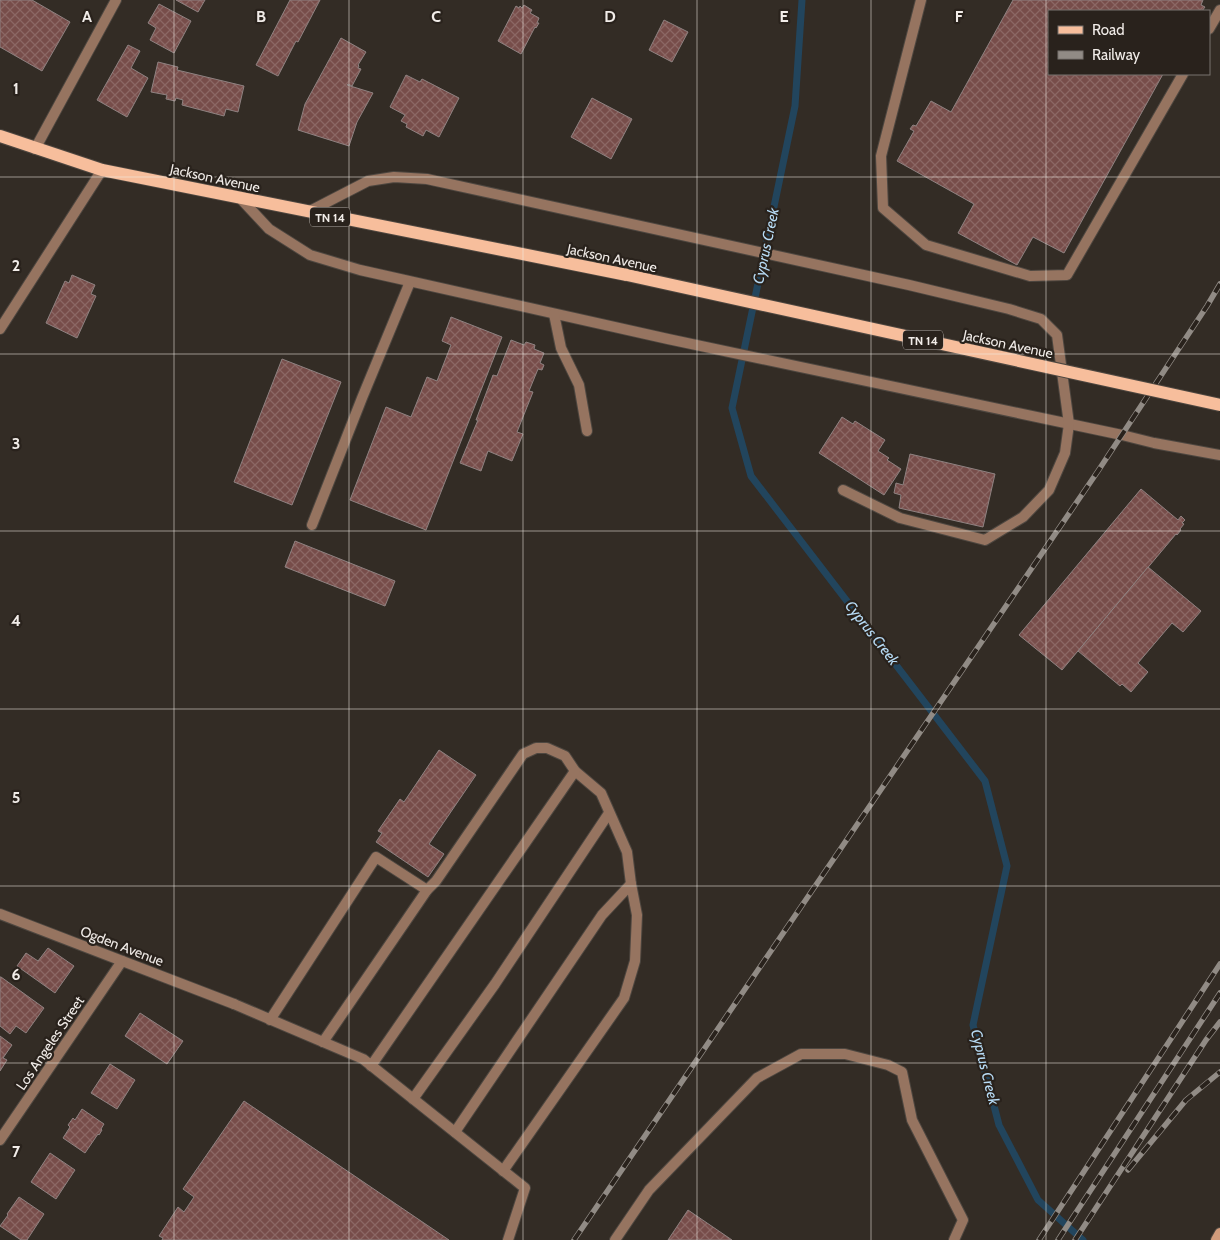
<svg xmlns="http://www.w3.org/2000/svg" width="1220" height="1240" font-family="Cabin,sans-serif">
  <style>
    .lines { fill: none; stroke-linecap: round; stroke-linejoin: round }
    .stream { stroke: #22455d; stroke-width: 7 }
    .building { fill: url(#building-cross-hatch); stroke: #8f8281 }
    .lane-casing { stroke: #4e4740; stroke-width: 12 }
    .street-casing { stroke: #4e4740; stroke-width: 12 }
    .secondary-casing { stroke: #4e4740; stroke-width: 12 }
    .primary-casing { stroke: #4e4740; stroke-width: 14 }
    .lane { stroke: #967460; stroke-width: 10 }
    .street { stroke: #967460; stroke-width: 10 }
    .secondary { stroke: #d29c7b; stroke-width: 10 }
    .primary { stroke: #f7be9c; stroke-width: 12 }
    .rail-casing { stroke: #918b85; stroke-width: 5.5 }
    .rail { stroke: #29221c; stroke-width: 4; stroke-dasharray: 11; stroke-linecap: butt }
    .primary-bridge-casing { stroke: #4e4740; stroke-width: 14; stroke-linecap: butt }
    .primary-bridge { stroke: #f7be9c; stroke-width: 12 }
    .grid { fill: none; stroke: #f1ece8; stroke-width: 1; stroke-opacity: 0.55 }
    .labels { text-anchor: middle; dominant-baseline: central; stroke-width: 4.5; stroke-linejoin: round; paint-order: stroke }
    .shield { fill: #29221c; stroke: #b5afab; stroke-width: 1 }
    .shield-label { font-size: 12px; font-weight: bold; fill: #f1ece8 }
    .street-label { font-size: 14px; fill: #f1ece8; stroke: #29221c }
    .water-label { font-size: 15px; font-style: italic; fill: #b7dbf5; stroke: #29221c }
    .grid-label { font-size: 16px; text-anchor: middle; font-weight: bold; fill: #f1ece8; stroke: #29221c; stroke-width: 4.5; stroke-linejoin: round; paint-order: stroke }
  </style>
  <defs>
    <pattern id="building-cross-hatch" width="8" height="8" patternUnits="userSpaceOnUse" patternTransform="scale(1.25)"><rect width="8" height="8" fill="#774d4a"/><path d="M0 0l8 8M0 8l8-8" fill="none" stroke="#8b6764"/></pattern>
  </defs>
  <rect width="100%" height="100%" fill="#332c25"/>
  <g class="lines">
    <polyline class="stream" points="802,0 795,106 732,408 751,476 985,781 1007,866 973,1025 999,1125 1038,1200 1083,1240"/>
  </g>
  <g class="building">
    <polygon points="0,0 32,0 70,22 42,71 0,47"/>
    <polygon points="176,0 205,0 198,12"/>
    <polygon points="290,0 320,0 298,42 296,41 278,76 256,65"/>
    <polygon points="1013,0 1203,0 1201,5 1205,7 1202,11 1049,11 1049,74 1163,74 1064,253 1033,237 1017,265 958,233 974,204 897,161 914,131 910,129 913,125 916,126 931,101 951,112"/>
    <polygon points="159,4 191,21 174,53 150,40 156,28 148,23"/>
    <polygon points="524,5 532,10 530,13 539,18 537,23 539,23 536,28 535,27 521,54 498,41 516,6 519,8 520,6 522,8"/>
    <polygon points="664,20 688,32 672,62 649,50"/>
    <polygon points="341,38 366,52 358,65 359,66 358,68 361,69 352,86 348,84 347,85 373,93 357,122 349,146 298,130 305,104"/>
    <polygon points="128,45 140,51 131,68 148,78 127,117 97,100"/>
    <polygon points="158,62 178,67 177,70 244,86 238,112 226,109 224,116 182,105 183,100 176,98 175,101 166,99 167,95 151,92"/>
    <polygon points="406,75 420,82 422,79 459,98 439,137 426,130 423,136 406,127 407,124 401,121 405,115 390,107"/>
    <polygon points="592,98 632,119 611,159 571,137"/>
    <polygon points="72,275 95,285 91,294 96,296 77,338 46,323 65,281 69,283"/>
    <polygon points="451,317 502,337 426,530 350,500 386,407 411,417 427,377 437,381 451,345 442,341"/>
    <polygon points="511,340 524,345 526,342 535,345 534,349 544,353 540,363 544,365 542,370 538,369 529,391 533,392 517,432 523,434 512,461 488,451 481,471 460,463 478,420 476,420 493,375 497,376"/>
    <polygon points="282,359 341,382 292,505 234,482"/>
    <polygon points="842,417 853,424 855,421 885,440 878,451 889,458 887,460 901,469 884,495 819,453"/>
    <polygon points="910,454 995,474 983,527 899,508 901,495 894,493 896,483 903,485"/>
    <polygon points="1141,489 1178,520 1181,516 1185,520 1182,523 1184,524 1180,529 1181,530 1177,535 1176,534 1062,670 1019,635"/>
    <polygon points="295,541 395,581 385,606 285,567"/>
    <polygon points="1148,567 1201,611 1183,632 1172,623 1138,663 1148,672 1131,692 1122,684 1120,686 1078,651"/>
    <polygon points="439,750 476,775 429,844 444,854 428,877 376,842 382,833 378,831 400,799 404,802"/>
    <polygon points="48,948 74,966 55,993 17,966 26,953 38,961"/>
    <polygon points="0,977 1,977 44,1008 26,1033 16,1026 10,1034 0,1026"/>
    <polygon points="140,1013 183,1041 167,1064 125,1036"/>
    <polygon points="0,1036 12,1045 3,1058 7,1060 0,1071"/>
    <polygon points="110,1064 135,1080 117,1109 91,1093"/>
    <polygon points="244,1101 449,1240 162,1240 163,1238 159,1236 178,1207 184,1212 194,1197 183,1189"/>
    <polygon points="82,1109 104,1124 101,1129 102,1130 99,1135 98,1134 85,1153 63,1138 70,1127 68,1125 73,1118 75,1120"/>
    <polygon points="50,1153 75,1170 56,1199 31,1182"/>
    <polygon points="19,1197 44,1214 27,1240 21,1240 0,1226 8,1215 7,1214"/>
    <polygon points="688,1210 732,1240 668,1240"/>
  </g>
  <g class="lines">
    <defs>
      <g id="lane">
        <polyline points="921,0 881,156 883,208 926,245 1030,276 1067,275 1183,74"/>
        <polyline points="1209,29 1220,10"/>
        <polyline points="241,199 269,229 310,255 360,270 668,339 1122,435 1154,443 1220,455"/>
        <polyline points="308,212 368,181 394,177 427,179 909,285 1009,309 1041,319 1057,335 1069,424 1065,453 1049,490 1023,517 985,540 900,518 843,490"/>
        <polyline points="554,314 561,348 579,385 587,431"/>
        <polyline points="312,525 362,398 410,282"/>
        <polyline points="234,1004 363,1059 525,1188 508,1240"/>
        <polyline points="270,1020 376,857 427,890"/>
        <polyline points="323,1042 427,890 436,881 523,754 536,748 547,748 565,756 575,771 601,793 627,852 631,884 637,915 635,961 624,998 503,1171"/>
        <polyline points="371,1066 575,771"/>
        <polyline points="413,1099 495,984 609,813"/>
        <polyline points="455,1132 602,915 631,884"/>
        <polyline points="615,1240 649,1190 757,1078 801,1054 845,1054 888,1065 902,1072 912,1120 963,1220 954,1240"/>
      </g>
      <g id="street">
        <polyline points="35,149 116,0"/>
        <polyline points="0,329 102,170"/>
        <polyline points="0,914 234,1004"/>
        <polyline points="0,1140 122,961"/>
      </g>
      <polyline id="secondary" points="1216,1240 1220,1233"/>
      <polyline id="primary" points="0,136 102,170 627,275"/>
    </defs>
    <use href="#lane" class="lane-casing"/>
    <use href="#street" class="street-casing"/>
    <use href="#secondary" class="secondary-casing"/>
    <use href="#primary" class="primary-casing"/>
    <use href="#lane" class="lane"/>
    <use href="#street" class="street"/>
    <use href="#secondary" class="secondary"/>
    <use href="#primary" class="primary"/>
    <defs>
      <g id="rail">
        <polyline points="1128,1170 1186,1100 1220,1072"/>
        <polyline points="574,1240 1098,471 1207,306 1220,284"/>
        <polyline points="1039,1240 1220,964"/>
        <polyline points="1058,1240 1220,993"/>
        <polyline points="1075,1240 1206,1040 1220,1022"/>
      </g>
    </defs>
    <use href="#rail" class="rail-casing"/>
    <use href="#rail" class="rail"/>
    <defs>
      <polyline id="primary-bridge" points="627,275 1220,405"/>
    </defs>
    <use href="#primary-bridge" class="primary-bridge-casing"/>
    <use href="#primary-bridge" class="primary-bridge"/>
  </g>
  <path class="grid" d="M174,0V1240M349,0V1240M523,0V1240M697,0V1240M871,0V1240M1046,0V1240M0,177H1220M0,354H1220M0,531H1220M0,709H1220M0,886H1220M0,1063H1220"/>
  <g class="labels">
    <g class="shield">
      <rect x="310" y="207.5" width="40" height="19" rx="4"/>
      <rect x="903" y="330.5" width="40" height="19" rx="4"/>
    </g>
    <g class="shield-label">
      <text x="330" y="217">TN 14</text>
      <text x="923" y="340">TN 14</text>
    </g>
    <g class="street-label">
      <text transform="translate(215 178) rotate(12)">Jackson Avenue</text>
      <text transform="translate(612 258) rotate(12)">Jackson Avenue</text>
      <text transform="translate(1008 344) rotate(12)">Jackson Avenue</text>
      <text transform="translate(122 946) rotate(21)">Ogden Avenue</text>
      <text transform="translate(50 1043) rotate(-56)">Los Angeles Street</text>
    </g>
    <g class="water-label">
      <text transform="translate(766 246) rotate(-78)">Cyprus Creek</text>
      <text transform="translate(872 633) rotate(52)">Cyprus Creek</text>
      <text transform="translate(985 1067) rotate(76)">Cyprus Creek</text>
    </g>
  </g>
  <g class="grid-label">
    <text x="87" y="22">A</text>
    <text x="261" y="22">B</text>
    <text x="436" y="22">C</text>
    <text x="610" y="22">D</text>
    <text x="784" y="22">E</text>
    <text x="959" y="22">F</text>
    <text x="16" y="94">1</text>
    <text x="16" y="271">2</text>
    <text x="16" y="449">3</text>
    <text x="16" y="626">4</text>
    <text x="16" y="803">5</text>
    <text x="16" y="980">6</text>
    <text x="16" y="1157">7</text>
  </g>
  <rect x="1048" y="10" width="162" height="65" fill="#29221c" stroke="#79736e"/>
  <rect x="1058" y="26" width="25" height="8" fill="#f7be9c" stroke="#79736e"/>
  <text x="1092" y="35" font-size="15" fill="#f1ece8">Road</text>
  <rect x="1058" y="51" width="25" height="8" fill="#918b85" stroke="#79736e"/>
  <text x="1092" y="60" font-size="15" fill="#f1ece8">Railway</text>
</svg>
